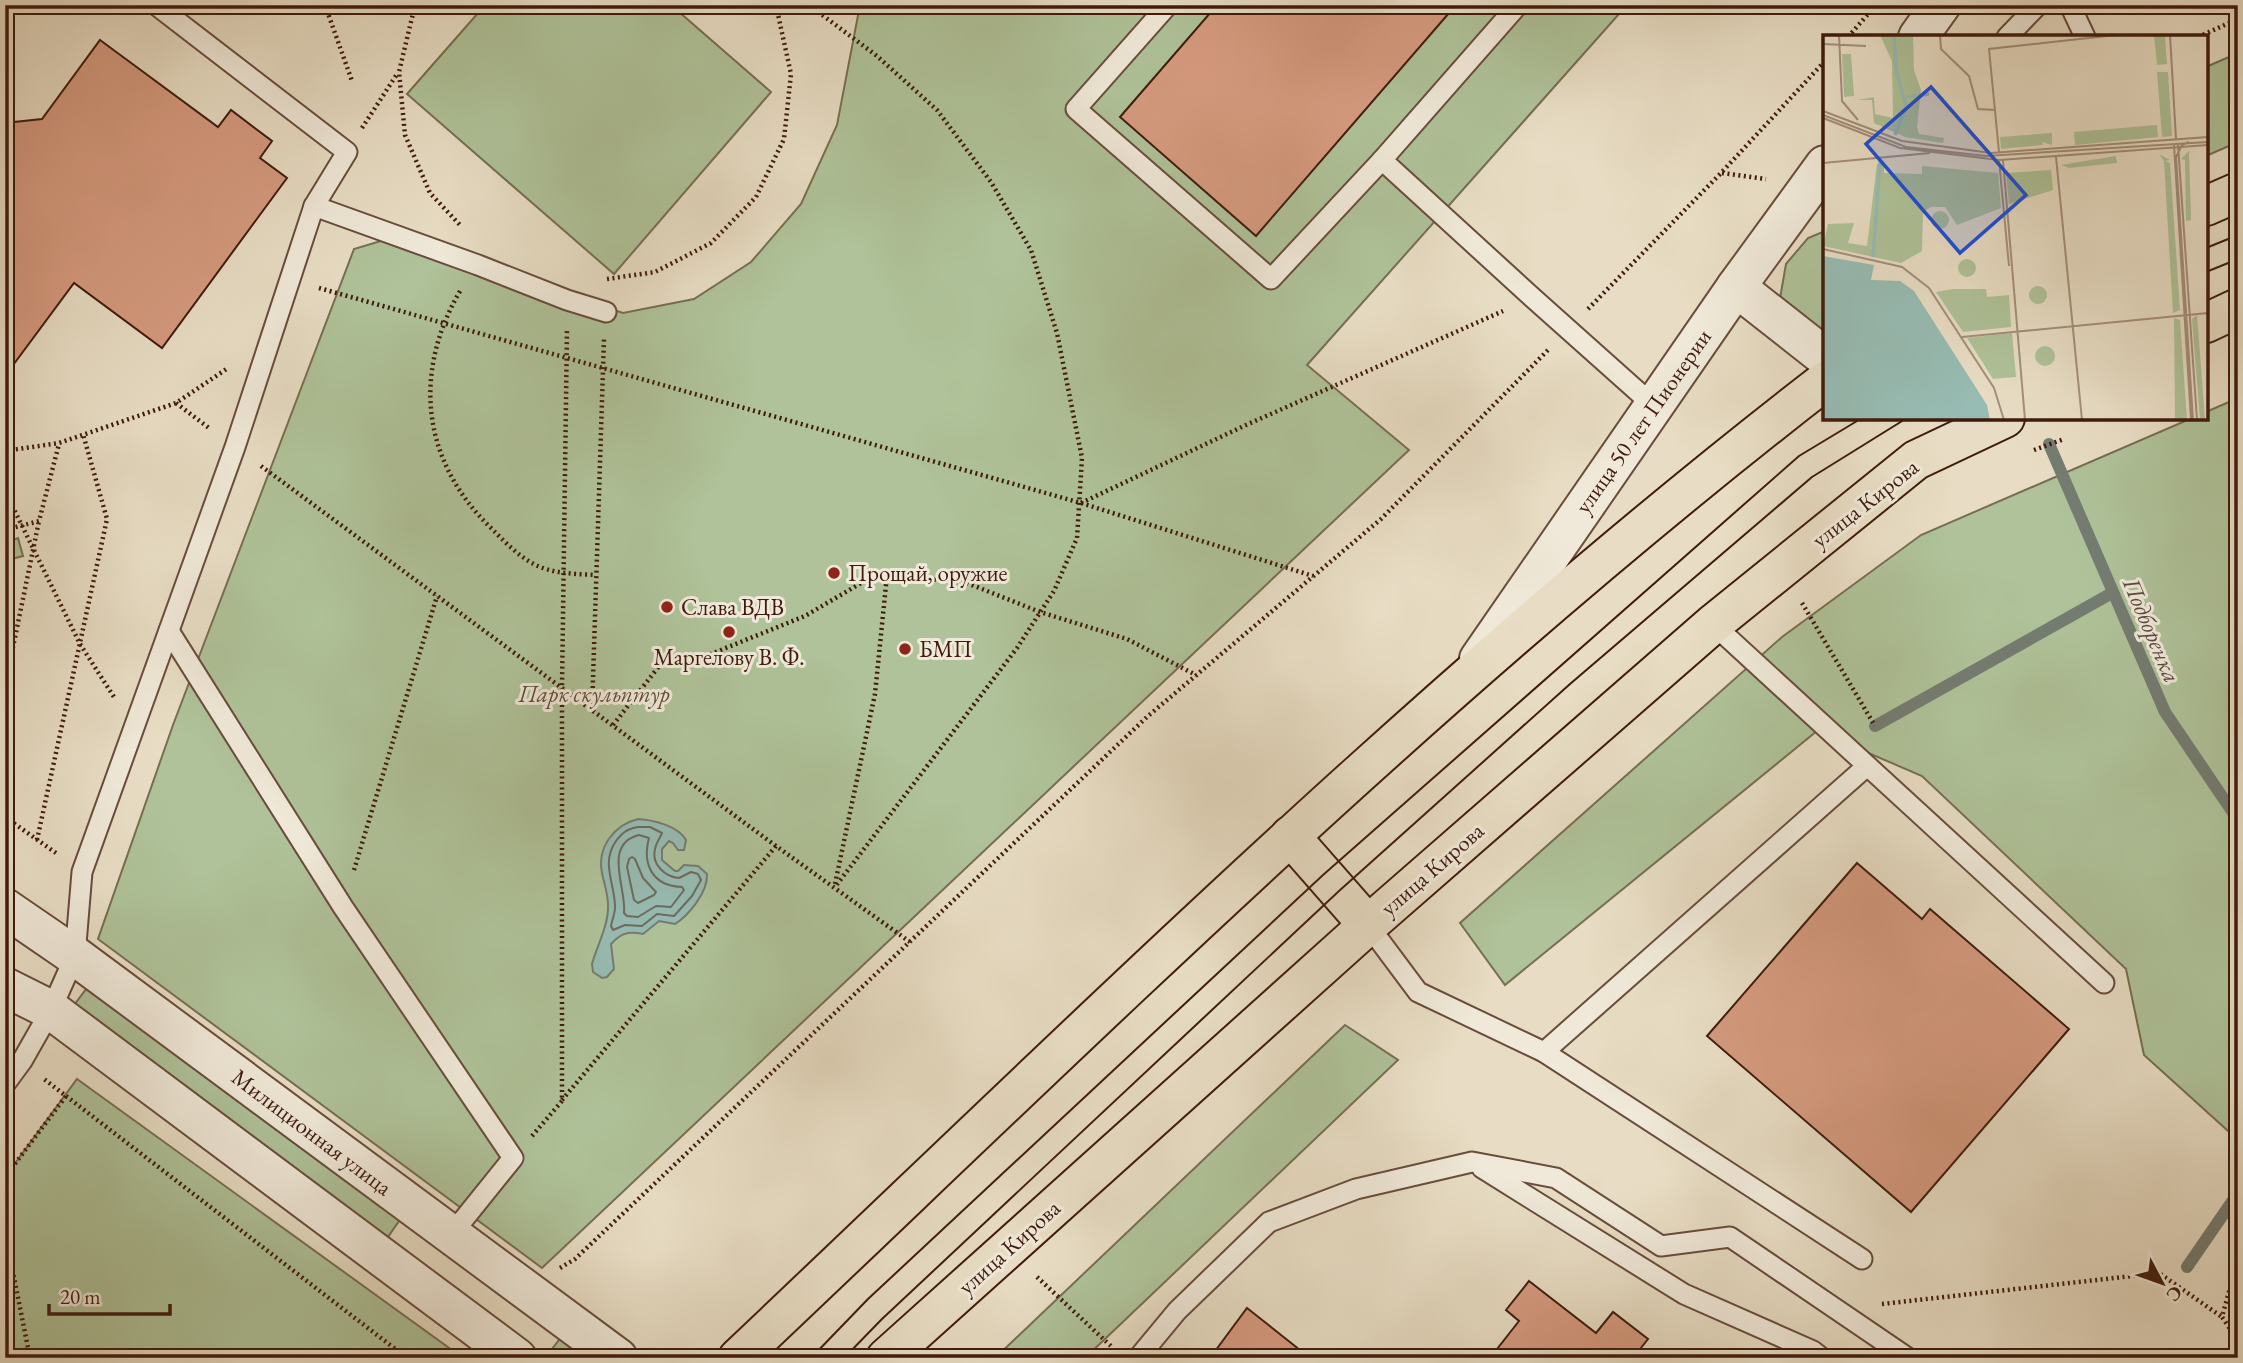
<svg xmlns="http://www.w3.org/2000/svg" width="2243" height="1363" font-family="'EB Garamond',serif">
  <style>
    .green { fill: #afc299; stroke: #776e54; stroke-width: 2 }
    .water { fill: #97bcb3; stroke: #747c71; stroke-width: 2 }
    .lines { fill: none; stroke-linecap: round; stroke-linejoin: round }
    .shore { stroke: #6b6c60; stroke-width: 2 }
    .stream { stroke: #747c71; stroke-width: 12 }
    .building { fill: #d59a7e; stroke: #3f1b0e; stroke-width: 2 }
    .lane-casing { stroke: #694c3c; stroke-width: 23 }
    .street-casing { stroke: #694c3c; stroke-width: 42 }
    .primary-casing { stroke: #3f1b0e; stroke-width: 42 }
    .path { stroke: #3f1b0e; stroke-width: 4.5; stroke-dasharray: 2 3.5; stroke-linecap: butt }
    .lane { stroke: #f0e9d9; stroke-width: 19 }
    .street { stroke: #f0e9d9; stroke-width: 38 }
    .primary { stroke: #e8ddc4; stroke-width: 38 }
    .tram { stroke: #3f1b0e; stroke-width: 2 }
    .poi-dot { fill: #8f2418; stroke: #f0e9d9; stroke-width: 2.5 }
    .labels { text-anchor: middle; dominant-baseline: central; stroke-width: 6; stroke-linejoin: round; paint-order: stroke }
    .street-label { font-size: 23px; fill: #3f1b0e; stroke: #f0e9d9 }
    .poi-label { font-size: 23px; fill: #3f1b0e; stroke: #f0e9d9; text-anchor: start }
    .park-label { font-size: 23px; font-style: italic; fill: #614d38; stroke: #f0e9d9 }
    .water-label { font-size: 24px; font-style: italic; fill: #594b40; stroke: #f0e9d9 }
    .inset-river { fill: none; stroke: #97bcb3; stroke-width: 3.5 }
    .inset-road { fill: none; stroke: #a48f7b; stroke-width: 2 }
    .view { fill: #1d4ed8; fill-opacity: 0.15; stroke: #1d4ed8; stroke-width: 3.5 }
    .inset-edge { fill: none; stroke: #3f1b0e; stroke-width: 3.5 }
  </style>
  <rect width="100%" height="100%" fill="#e8ddc4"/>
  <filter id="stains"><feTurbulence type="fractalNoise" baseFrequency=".00286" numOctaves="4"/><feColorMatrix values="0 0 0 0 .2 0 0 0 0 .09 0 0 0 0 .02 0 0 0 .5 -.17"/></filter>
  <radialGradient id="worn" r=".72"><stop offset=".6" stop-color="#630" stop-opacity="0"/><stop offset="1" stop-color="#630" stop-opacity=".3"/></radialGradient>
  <g class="green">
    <polygon points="485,5 671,5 771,92 614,274 407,94"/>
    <polygon points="860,5 1627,5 1307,365 1409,450 542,1268 98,939 173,725 354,249 394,237 623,313 694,299 751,262 801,204 837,125"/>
    <polygon points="2238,53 2238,142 2206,156 2206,67"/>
    <polygon points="1825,231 1825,332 1779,304 1786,264 1808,238"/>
    <polygon points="2238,398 2238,1140 2144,1055 2126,969 1922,776 1817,731 1505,985 1460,923 1782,637 1921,535 2192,418 2206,418 2206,412"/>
    <polygon points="18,538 23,556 5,561 5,543"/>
    <polygon points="90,984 404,1214 383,1244 68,1013"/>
    <polygon points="1345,1025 1398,1060 1085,1358 995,1358"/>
    <polygon points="77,1079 463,1358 5,1358 5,1177"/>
    <polygon points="562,1336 593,1358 545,1358"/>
  </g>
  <path class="water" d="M638,819C654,820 678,826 686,840L684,850H678L673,843L669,841L662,849V860L675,871H678L684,865L698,866L707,874C708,892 689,915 675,924L659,921L643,934C628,931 621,933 611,944L614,969L607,977L602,978L593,972L592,964C597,946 609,924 608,905C608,894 604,883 602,873C597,847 614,825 638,819Z"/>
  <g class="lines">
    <g class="shore">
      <path d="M638,827H650L662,833C660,838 656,843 655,849C651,864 665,877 679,878L691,872L698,874L701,880L692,896L674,916L657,914L642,926L625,925L613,930L611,926C612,919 616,912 615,905C614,882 601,862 616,841C623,832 627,829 638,827Z"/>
      <path d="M639,835L649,838C642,864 652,886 682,887L684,890L671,907L656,906L638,917L627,916L624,913C627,889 602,844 639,835Z"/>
      <polygon points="632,857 635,859 643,878 656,892 654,895 638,903 634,900 627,867 629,859"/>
    </g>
    <g class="stream">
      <polyline points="2049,444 2165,712 2238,820"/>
      <polyline points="1875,726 2112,593"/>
      <polyline points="2187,1267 2238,1193"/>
    </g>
  </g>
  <g class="building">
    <polygon points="1217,5 1456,5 1256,236 1120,117"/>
    <polygon points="100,40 218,127 231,110 272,141 260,158 287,178 162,348 74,283 5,376 5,123 42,119"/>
    <polygon points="1857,863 1922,919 1930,909 2069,1029 1911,1212 1707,1036"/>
    <polygon points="1529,1281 1596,1333 1613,1312 1648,1339 1633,1358 1490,1358 1519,1321 1506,1310"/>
    <polygon points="1247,1308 1310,1358 1210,1358"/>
  </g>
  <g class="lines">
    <defs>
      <g id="lane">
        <polyline points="1168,5 1076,109 1271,279 1382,160 1518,5"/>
        <polyline points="2070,5 2085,37"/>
        <polyline points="2007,37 2038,5"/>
        <polyline points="1382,160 1533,298 1654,406"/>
        <polyline points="314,206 478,265 567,300 606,312"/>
        <polyline points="1713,624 2104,983"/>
        <polyline points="169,631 343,907 513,1158 451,1235"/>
        <polyline points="1368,925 1418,992 1544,1052 1862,1259"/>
        <polyline points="1544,1052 1867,766"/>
        <polyline points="5,1084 22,1061 51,1010 75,956 82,872 235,447 314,206 347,152 156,5"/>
        <polyline points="1482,1168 1684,1294 1813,1351 1822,1358"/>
        <polyline points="1138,1358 1177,1311 1269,1222 1356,1189 1472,1162 1556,1178 1661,1246 1730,1237 1908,1358"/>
      </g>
      <g id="street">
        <polyline points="1918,37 1941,5"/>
        <polyline points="1736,287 1825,357"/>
        <polyline points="1479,659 1736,287 1825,165"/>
        <polyline points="5,908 75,956 618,1358"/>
        <polyline points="5,987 51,1010 517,1358"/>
      </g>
      <g id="primary">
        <polyline points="2206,206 2238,192"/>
        <polyline points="2206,323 2238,308"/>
        <polyline points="1290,836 1368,925"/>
        <path d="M738,1358C1092,1023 1439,679 1825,381"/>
        <polyline points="886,1358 1368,925 1713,624 1916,460 2005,418"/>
      </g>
    </defs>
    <use href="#lane" class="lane-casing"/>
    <use href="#street" class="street-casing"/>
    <use href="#primary" class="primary-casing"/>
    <g class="path">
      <polyline points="325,5 352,81"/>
      <polyline points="415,5 399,72 405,135 430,193 460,225"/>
      <polyline points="809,5 877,56 937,110 991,182 1031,250 1057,333 1082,458 1077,538 1054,591 1017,648 835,887"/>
      <polyline points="1848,37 1876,5"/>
      <polyline points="2198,37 2238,19"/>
      <polyline points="362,128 397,74"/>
      <polyline points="1722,173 1766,179"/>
      <polyline points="607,279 655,272 711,243 756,197 784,139 791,74 777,10 774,5"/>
      <polyline points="319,288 1081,503 1313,576"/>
      <path d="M460,291C412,374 422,462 492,529C507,544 523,561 543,568C560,574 578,574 596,575"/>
      <polyline points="1588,309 1721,173 1825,61"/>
      <polyline points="176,403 209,428"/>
      <polyline points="2034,450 2064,439"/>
      <polyline points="5,451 59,443 176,403 228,368"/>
      <polyline points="261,466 776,846 910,942"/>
      <polyline points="5,491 80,644 114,697"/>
      <polyline points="1081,503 1246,425 1503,311"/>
      <polyline points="5,530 39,521 59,444"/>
      <polyline points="1802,603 1875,726"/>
      <polyline points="5,686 39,521"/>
      <polyline points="592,710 604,339"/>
      <polyline points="613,725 667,656 696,660 805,616 868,579 887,575 967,583 1040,612 1127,639 1196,675"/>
      <polyline points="5,817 56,853"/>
      <polyline points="37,840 107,519 83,434"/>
      <polyline points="354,870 437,596"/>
      <polyline points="835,884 875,694 887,575"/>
      <polyline points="66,1096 407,1358"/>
      <polyline points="562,1100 776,846"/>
      <polyline points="532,1136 562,1101 562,688 567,329"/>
      <polyline points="5,1177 66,1096 44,1079"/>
      <polyline points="5,1232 30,1358"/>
      <polyline points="2238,1259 2222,1317 2238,1341"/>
      <polyline points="560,1268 575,1259 1148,716 1381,519 1548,350"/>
      <polyline points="1037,1277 1112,1347"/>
      <polyline points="1882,1304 2159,1273 2222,1317"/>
    </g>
    <use href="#lane" class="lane"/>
    <use href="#street" class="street"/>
    <use href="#primary" class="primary"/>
    <g class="tram">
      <polyline points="2206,248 2238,235"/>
      <polyline points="2206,272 2238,259"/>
      <polyline points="811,1358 868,1299 1323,875 1799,456 1862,418"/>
      <polyline points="844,1358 882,1319 1339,891 1570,684 1812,477 1907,418"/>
    </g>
  </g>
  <g class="poi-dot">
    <circle cx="834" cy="573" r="7"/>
    <circle cx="667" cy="607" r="7"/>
    <circle cx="729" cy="632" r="7"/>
    <circle cx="905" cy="649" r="7"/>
  </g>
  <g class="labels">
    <g class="street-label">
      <text transform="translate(1643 421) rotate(-55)">улица 50 лет Пионерии</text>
      <text transform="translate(1865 503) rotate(-38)">улица Кирова</text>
      <text transform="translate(1432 869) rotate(-41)">улица Кирова</text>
      <text transform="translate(312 1132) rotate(37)">Милиционная улица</text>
      <text transform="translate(1009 1247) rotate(-42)">улица Кирова</text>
    </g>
    <g class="poi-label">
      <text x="848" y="573">Прощай, оружие</text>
      <text x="681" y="607">Слава ВДВ</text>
      <text x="919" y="649">БМП</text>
      <text x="729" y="657" text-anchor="middle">Маргелову В. Ф.</text>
    </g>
    <g class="park-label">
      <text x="594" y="694">Парк скульптур</text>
    </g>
    <g class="water-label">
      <text transform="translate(2152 630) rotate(67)">Подборенка</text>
    </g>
  </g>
  <g transform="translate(1823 35)">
    <rect width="385" height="385" fill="#e8ddc4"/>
    <path d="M57,0H90L91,35L98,55L94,92L96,99L121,103L120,108L82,102L51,88L49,65H35L51,62L52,79L70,83L69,26ZM331,0H342L344,29L334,30ZM19,19H28L31,61L21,62ZM334,37H345L349,101L339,102ZM334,90L335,102L252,110L251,97ZM229,98V110L220,107L219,110L178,114L177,102ZM366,116L368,185L363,186L362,125L358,124ZM336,119L347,125L342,126L347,128L357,275L350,278L341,126ZM293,121L294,128L246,133L238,130ZM54,129H61V138L99,139V131L175,138L178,173L134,190L122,172H108L100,177L99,216L78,228L0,211L5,189L31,188L25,208L44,211ZM228,135L230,155L186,169L183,138ZM108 185a9 9 0 1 1 18 0a9 9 0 1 1-18 0ZM135 233a9 9 0 1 1 18 0a9 9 0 1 1-18 0ZM206 260a9 9 0 1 1 18 0a9 9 0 1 1-18 0ZM130,254H163L164,262L186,260L188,292L140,297L113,257ZM374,280L382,385H377L369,284ZM351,283L357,285L364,385H352ZM189,298L193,342L170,344L144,303ZM212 321a10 10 0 1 1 20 0a10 10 0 1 1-20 0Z" fill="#afc299"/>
    <path d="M0,221L51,230L48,245L77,246L91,256L164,370L167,385H0Z" fill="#97bcb3"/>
    <path class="inset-river" d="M71,0L73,34L83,72L72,100M83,62L106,59M50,222L57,127"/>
    <path class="inset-road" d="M16,0L19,66L35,85M117,0L118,14L146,41L155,74L173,75M347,0L353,104M0,9L43,11M0,76L79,106L168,118L385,102M0,80L83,112L163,121L385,107M0,83L77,113L176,125L385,110M366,107L359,110L353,122L370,385M351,110L368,385M355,110L374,385M176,117L166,14L293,0M233,122L259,385M176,125L186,231M180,125L202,385M0,128L107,118M0,214L79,232L106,253L171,353L181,385M139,302L385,278"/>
    <path class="view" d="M108,52L203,160L137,218L43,109Z"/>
    <rect width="385" height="385" class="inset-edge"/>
  </g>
  <rect width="2243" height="1363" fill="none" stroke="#e8ddc4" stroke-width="28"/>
  <rect x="7" y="7" width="2229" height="1349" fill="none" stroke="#3f1b0e" stroke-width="3.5"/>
  <rect x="14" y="14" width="2215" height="1335" fill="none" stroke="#3f1b0e" stroke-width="2"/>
  <g transform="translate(2162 1283) rotate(131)" stroke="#f0e9d9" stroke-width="5" paint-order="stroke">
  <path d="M0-5L12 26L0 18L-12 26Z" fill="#3f1b0e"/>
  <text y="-10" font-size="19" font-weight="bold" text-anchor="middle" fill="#3f1b0e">С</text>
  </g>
  <path d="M49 1304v10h121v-10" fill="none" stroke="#3f1b0e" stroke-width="3.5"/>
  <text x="60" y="1304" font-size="21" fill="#3f1b0e" stroke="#f0e9d9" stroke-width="5" paint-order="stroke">20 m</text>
  <rect width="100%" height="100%" filter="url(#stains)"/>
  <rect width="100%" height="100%" fill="url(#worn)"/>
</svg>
